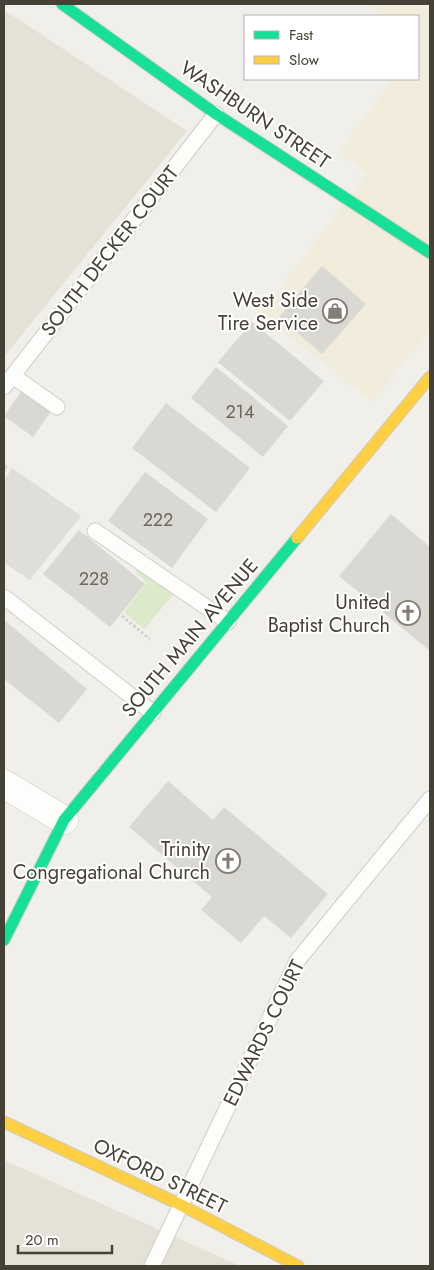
<svg xmlns="http://www.w3.org/2000/svg" width="434" height="1270" font-family="Jost,sans-serif">
  <style>
    .residential { fill: #e4e1d7 }
    .commercial { fill: #f2ecdd }
    .green { fill: #dbeacb }
    .parking { fill: #dfdeda }
    .building { fill: #dad8d2 }
    .lines { fill: none; stroke-linecap: round; stroke-linejoin: round }
    .lane-casing { stroke: #cecdc7; stroke-width: 17 }
    .street-casing { stroke: #cecdc7; stroke-width: 29 }
    .fast-casing { stroke: #cfccc1; stroke-width: 13 }
    .slow-casing { stroke: #cfccc1; stroke-width: 13 }
    .path { stroke: #d1cfcb; stroke-width: 3; stroke-dasharray: 2.5 2.5; stroke-linecap: butt }
    .lane { stroke: #fdfdfc; stroke-width: 15 }
    .street { stroke: #fdfdfc; stroke-width: 28 }
    .fast { stroke: #16e098; stroke-width: 11 }
    .slow { stroke: #ffcf43; stroke-width: 11 }
    .labels { text-anchor: middle; dominant-baseline: central; stroke-width: 4; stroke-linejoin: round; paint-order: stroke }
    .number-label { font-size: 18px; fill: #6c685e }
    .street-label { font-size: 20px; fill: #464136; stroke: #fff }
    .poi-label { font-size: 20px; fill: #464136; stroke: #fff; text-anchor: end }
  </style>
  <rect width="100%" height="100%" fill="#f0efea"/>
  <g class="residential">
    <polygon points="4,10 187,131 4,357"/>
    <polygon points="4,1160 240,1266 4,1266"/>
  </g>
  <polygon class="commercial" points="370,4 430,4 430,330 372,401 261,314 367,174 339,151 394,79 418,79 418,16 384,16"/>
  <polygon class="green" points="139,567 173,595 144,629 124,612 147,583 135,572"/>
  <polygon class="parking" points="12,468 81,516 30,580 4,563 4,481"/>
  <g class="building">
    <polygon points="322,266 366,304 322,354 279,317"/>
    <polygon points="252,322 324,381 290,421 218,362"/>
    <polygon points="216,367 288,426 263,457 191,398"/>
    <polygon points="23,389 52,410 33,437 4,416"/>
    <polygon points="166,403 250,468 216,512 132,448"/>
    <polygon points="4,463 8,466 4,473"/>
    <polygon points="145,472 208,519 172,568 108,521"/>
    <polygon points="391,514 430,547 430,651 339,576"/>
    <polygon points="79,530 145,584 110,627 43,574"/>
    <polygon points="4,620 87,689 59,723 4,679"/>
    <polygon points="168,781 213,820 224,807 328,894 291,938 264,916 241,943 201,910 212,897 129,827"/>
  </g>
  <g class="lines">
    <defs>
      <g id="lane">
        <polyline points="13,376 57,407"/>
        <polyline points="4,387 216,114"/>
        <polyline points="95,531 228,622"/>
        <polyline points="4,597 153,713"/>
        <polyline points="152,1266 297,961 430,799"/>
      </g>
      <polyline id="street" points="4,784 64,820"/>
      <g id="fast">
        <polyline points="62,4 216,114 430,253"/>
        <polyline points="4,940 64,820 297,538"/>
      </g>
      <g id="slow">
        <polyline points="297,538 430,377"/>
        <polyline points="4,1122 181,1205 298,1266"/>
      </g>
    </defs>
    <use href="#lane" class="lane-casing"/>
    <use href="#street" class="street-casing"/>
    <use href="#fast" class="fast-casing"/>
    <use href="#slow" class="slow-casing"/>
    <polyline class="path" points="122,616 150,639"/>
    <use href="#lane" class="lane"/>
    <use href="#street" class="street"/>
    <use href="#fast" class="fast"/>
    <use href="#slow" class="slow"/>
  </g>
  <defs>
    <symbol id="shop-ring" viewBox="-11 -11 22 22"><circle r="9.5" fill="#fff" stroke="#827e75" stroke-width="1.5"/><path d="M-5-2.5h2.3a2.7 3.5 0 0 1 5.4 0H5L5.5 6h-11ZM-1.5-2.5h3a1.5 2.3 0 0 0-3 0Z" fill="#827e75"/></symbol>
    <symbol id="church-ring" viewBox="-11 -11 22 22"><circle r="9.5" fill="#fff" stroke="#827e75" stroke-width="1.5"/><path d="M-1.2-6h2.4v3.5h3.3v2.4h-3.3V6h-2.4V-.1h-3.3v-2.4h3.3Z" fill="#827e75"/></symbol>
  </defs>
  <g fill-rule="evenodd">
    <use href="#shop-ring" x="321" y="297" width="28" height="28"/>
    <use href="#church-ring" x="394" y="599" width="28" height="28"/>
    <use href="#church-ring" x="214" y="847" width="28" height="28"/>
  </g>
  <g class="labels">
    <g class="number-label">
      <text x="240" y="412">214</text>
      <text x="158" y="520">222</text>
      <text x="94" y="579">228</text>
    </g>
    <g class="street-label">
      <text transform="translate(255 115) rotate(34)">WASHBURN STREET</text>
      <text transform="translate(110 251) rotate(-52)">SOUTH DECKER COURT</text>
      <text transform="translate(190 638) rotate(-50)">SOUTH MAIN AVENUE</text>
      <text transform="translate(264 1033) rotate(-64)">EDWARDS COURT</text>
      <text transform="translate(160 1176) rotate(26)">OXFORD STREET</text>
    </g>
    <g class="poi-label">
      <text x="318" y="300">West Side<tspan x="318" dy="23">Tire Service</tspan></text>
      <text x="390" y="602">United<tspan x="390" dy="23">Baptist Church</tspan></text>
      <text x="210" y="849">Trinity<tspan x="210" dy="23">Congregational Church</tspan></text>
    </g>
  </g>
  <rect width="434" height="1270" fill="none" stroke="#464136" stroke-width="10"/>
  <rect x="244" y="15" width="175" height="65" fill="#ffffff" stroke="#b5b3af"/>
  <rect x="254" y="31" width="25" height="8" fill="#16e098" stroke="#b5b3af"/>
  <text x="289" y="40" font-size="15" fill="#464136">Fast</text>
  <rect x="254" y="56" width="25" height="8" fill="#ffcf43" stroke="#b5b3af"/>
  <text x="289" y="65" font-size="15" fill="#464136">Slow</text>
  <path d="M18 1245v8h94v-8" fill="none" stroke="#464136" stroke-width="2.5"/>
  <text x="25" y="1245" font-size="15" fill="#464136" stroke="#ffffff" stroke-width="4" paint-order="stroke">20 m</text>
</svg>
